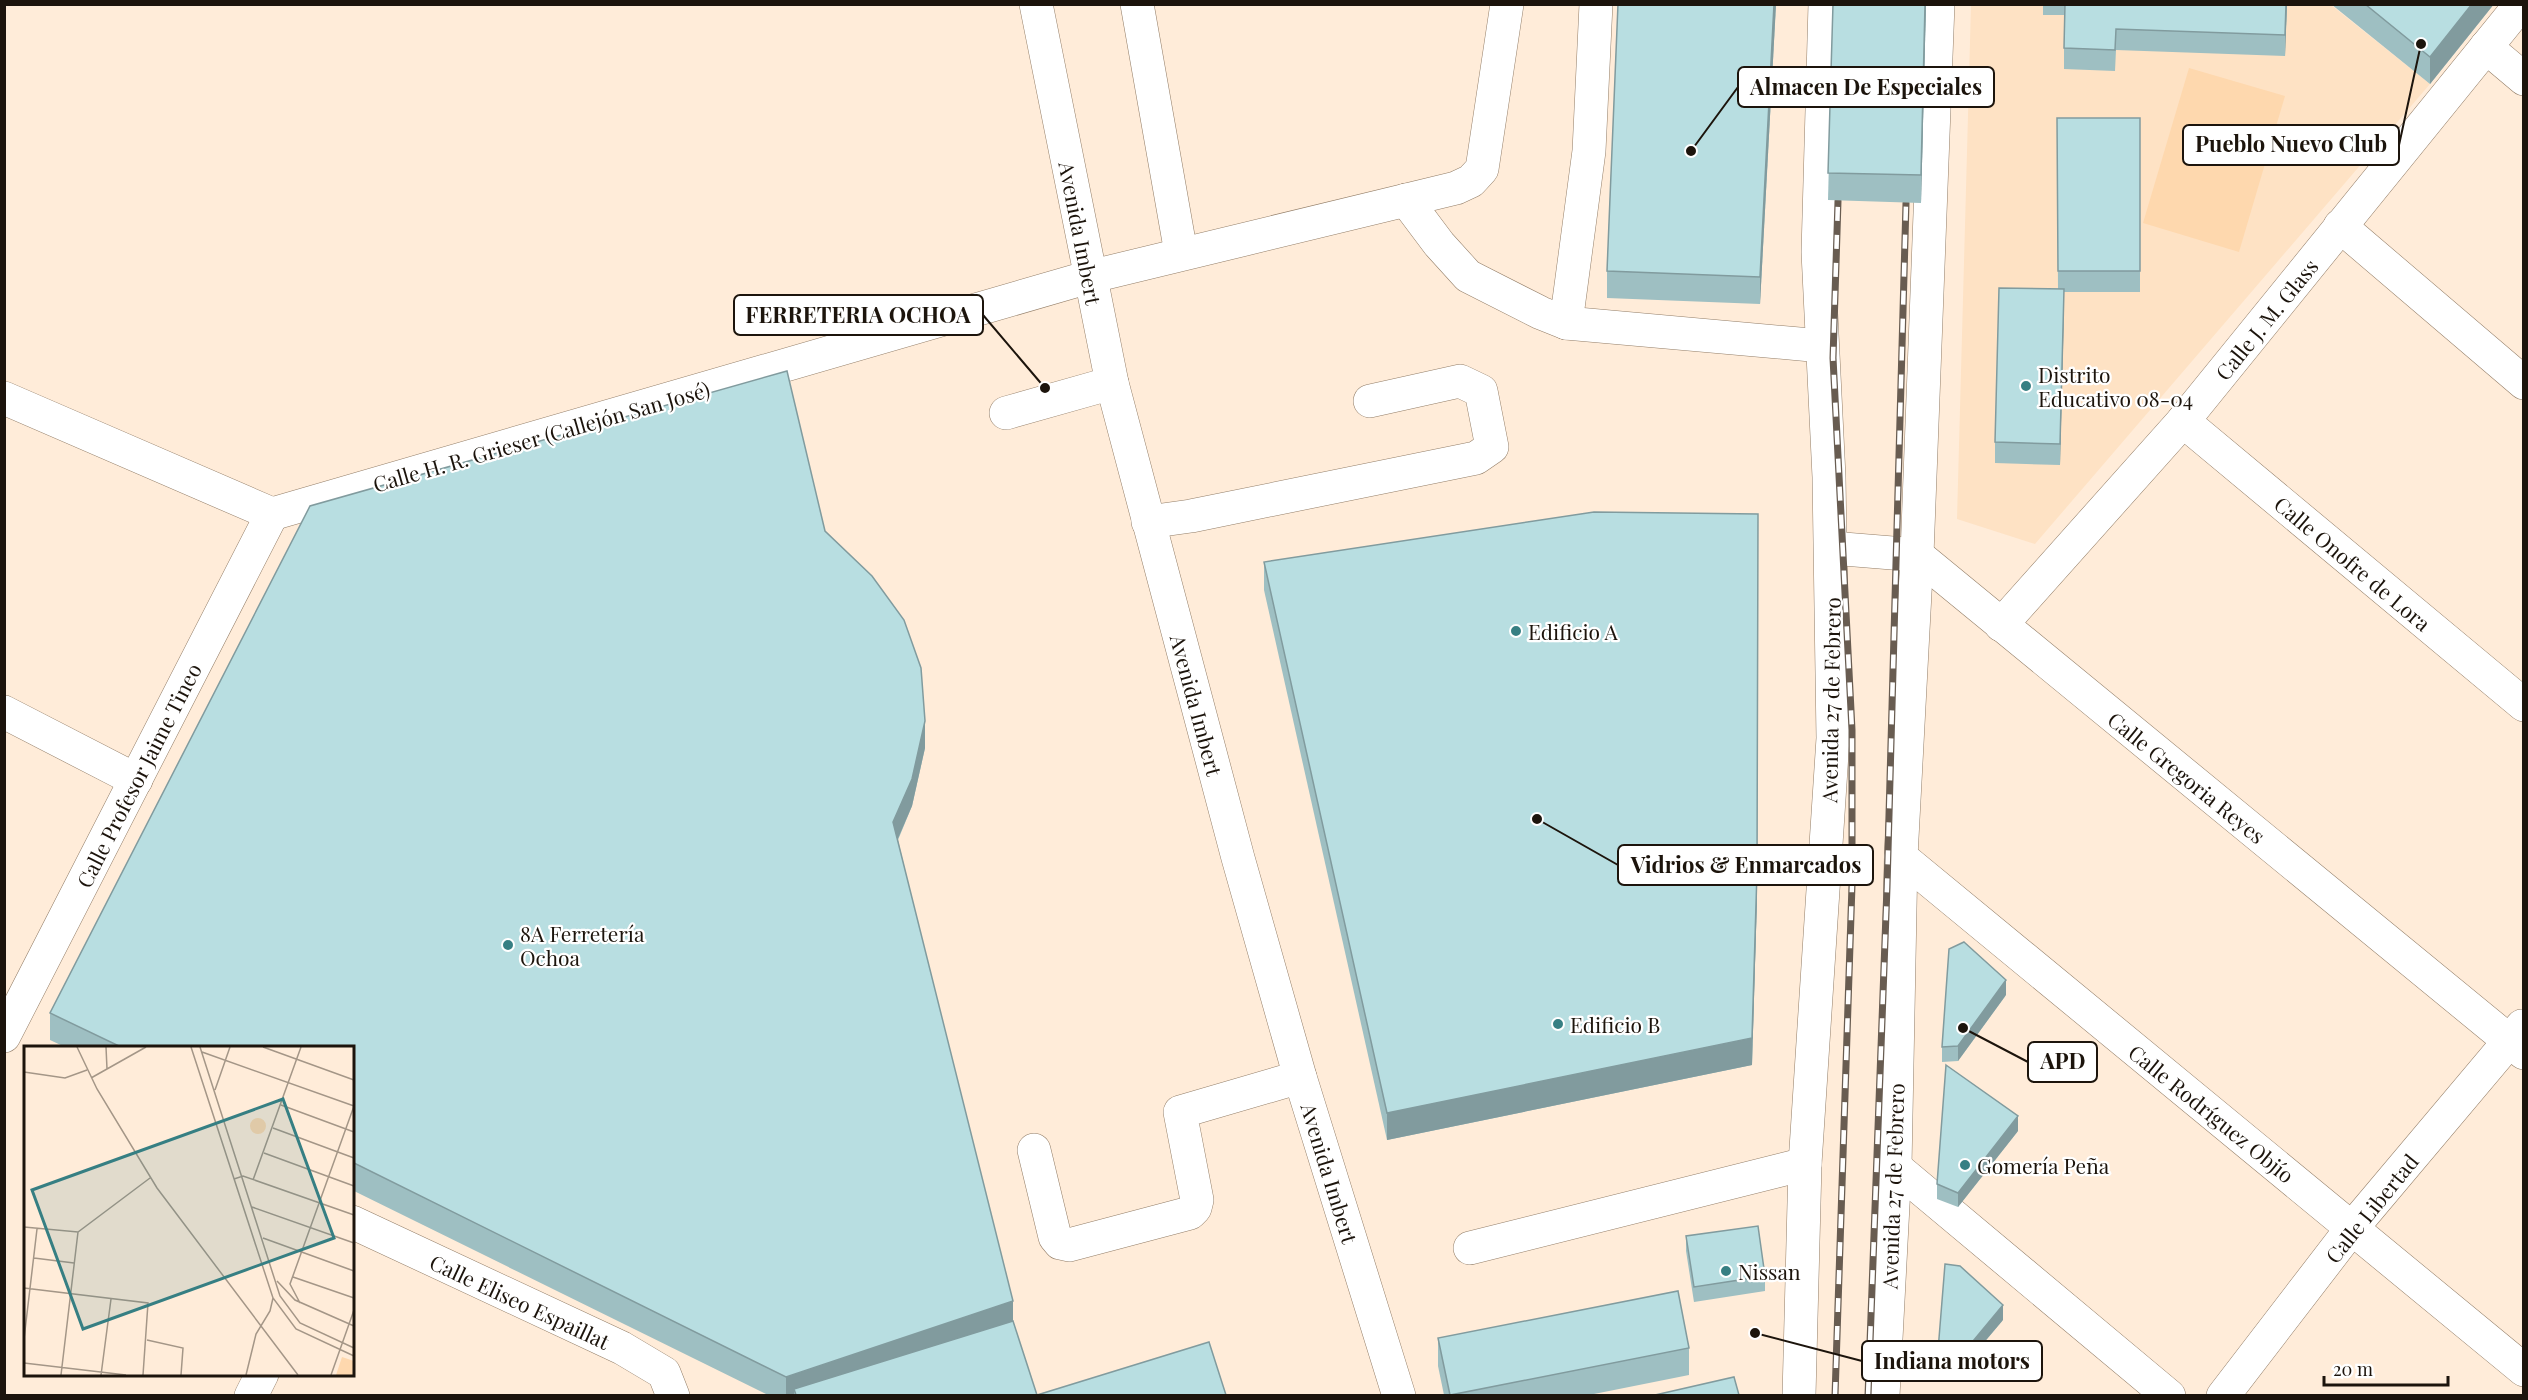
<svg xmlns="http://www.w3.org/2000/svg" width="2528" height="1400" font-family="'Playfair Display',serif">
  <style>
    .built { fill: #fee2c4 }
    .green { fill: #fed8ae }
    .lines { fill: none; stroke-linecap: round; stroke-linejoin: round }
    .minor-casing { stroke: #937e68; stroke-width: 34 }
    .major-casing { stroke: #937e68; stroke-width: 34 }
    .minor { stroke: #fff; stroke-width: 33 }
    .major { stroke: #fff; stroke-width: 33 }
    .rail-casing { stroke: #685c51; stroke-width: 7 }
    .rail { stroke: #fff; stroke-width: 4.5; stroke-dasharray: 14; stroke-linecap: butt }
    .wall { fill: #9ebfc2 }
    .shaded-wall { fill: #819b9e }
    .building { fill: #b8dee1; stroke: #819b9e; stroke-width: 1.5 }
    .poi-dot { fill: #367f83; stroke: #fff; stroke-width: 2 }
    .labels { text-anchor: middle; dominant-baseline: central; stroke-width: 4.5; stroke-linejoin: round; paint-order: stroke }
    .street-label { font-size: 21px; fill: #1c140c; stroke: #fff }
    .poi-label { font-size: 21px; fill: #1c140c; stroke: #fff; text-anchor: start }
    .inset-road { fill: none; stroke: #a49687; stroke-width: 1.5 }
    .view { fill: #367f83; fill-opacity: 0.15; stroke: #367f83; stroke-width: 3 }
    .inset-edge { fill: none; stroke: #1c140c; stroke-width: 3 }
    .leader { fill: none; stroke: #1c140c; stroke-width: 2 }
    .callout-dot { fill: #1c140c; stroke: #fff; stroke-width: 2 }
    .callout { fill: #fff; stroke: #1c140c; stroke-width: 2 }
    .callout-label { font-size: 22px; text-anchor: middle; font-weight: bold; fill: #1c140c }
  </style>
  <rect width="100%" height="100%" fill="#ffecd9"/>
  <polygon class="built" points="1971,5 2331,5 2430,84 2035,544 1957,519"/>
  <polygon class="green" points="2189,68 2285,96 2239,252 2143,223"/>
  <g class="lines">
    <defs>
      <g id="minor">
        <polyline points="1137,4 1181,253"/>
        <polyline points="2486,47 2524,79"/>
        <polyline points="1406,200 1439,244 1468,276 1541,313 1566,323 1589,151 1596,4"/>
        <polyline points="2340,226 2524,383"/>
        <polyline points="1566,323 1822,346"/>
        <polyline points="4,398 272,514 1089,277 1456,188 1471,181 1482,169 1507,4"/>
        <polyline points="1006,413 1112,383"/>
        <polyline points="2183,421 2524,705"/>
        <polyline points="1148,522 1191,516 1476,458 1492,447 1481,391 1460,381 1370,401"/>
        <polyline points="1831,548 1917,555 2524,1053"/>
        <polyline points="2001,625 2183,421 2521,4"/>
        <polyline points="4,712 136,780"/>
        <polyline points="1901,857 2524,1370"/>
        <polyline points="4,1036 272,514"/>
        <polyline points="1034,1150 1055,1237 1060,1243 1069,1245 1190,1213 1195,1208 1197,1200 1180,1112 1300,1077"/>
        <polyline points="1895,1167 2169,1396"/>
        <polyline points="352,1222 622,1348 664,1373 673,1396"/>
        <polyline points="1470,1248 1805,1164"/>
        <polyline points="251,1396 262,1374"/>
        <polyline points="2223,1396 2352,1228 2522,1026"/>
      </g>
      <g id="major">
        <polyline points="1036,4 1112,383 1238,858 1300,1077 1399,1396"/>
        <polyline points="1799,1396 1805,1164 1833,738 1829,477 1818,252 1825,4"/>
        <polyline points="1883,1396 1895,1167 1901,857 1917,555 1938,4"/>
      </g>
    </defs>
    <use href="#minor" class="minor-casing"/>
    <use href="#major" class="major-casing"/>
    <use href="#minor" class="minor"/>
    <use href="#major" class="major"/>
    <defs>
      <g id="rail">
        <polyline points="1835,1396 1852,885 1852,730 1833,358 1838,201"/>
        <polyline points="1868,1396 1887,887 1906,203"/>
      </g>
    </defs>
    <use href="#rail" class="rail-casing"/>
    <use href="#rail" class="rail"/>
  </g>
  <g class="wall">
    <polygon points="1618,4 1776,4 1760,304 1607,298 1607,271"/>
    <polygon points="1833,4 1926,4 1921,203 1828,200"/>
    <polygon points="2043,4 2287,4 2285,56 2116,50 2115,71 2064,69 2064,15 2043,15"/>
    <polygon points="2331,4 2494,4 2430,84"/>
    <polygon points="2057,118 2140,118 2140,292 2064,292 2060,465 1995,463 1995,442 2058,289"/>
    <polygon points="825,531 925,748 912,806 898,840 1013,1321 1037,1395 1226,1395 768,1395 352,1190 352,1047 65,1047 50,1040 50,1013"/>
    <polygon points="1264,562 1757,898 1752,1065 1387,1140 1264,590"/>
    <polygon points="2006,995 1958,1061 1942,1062 1942,1047"/>
    <polygon points="2018,1131 1958,1207 1937,1199 1937,1184"/>
    <polygon points="1686,1236 1765,1276 1765,1291 1694,1302 1686,1251"/>
    <polygon points="2003,1320 1954,1378 1937,1378 1937,1363"/>
    <polygon points="1438,1338 1689,1348 1689,1375 1589,1395 1444,1395 1438,1366"/>
  </g>
  <g class="shaded-wall">
    <polygon points="1774,4 1776,4 1760,304 1760,277"/>
    <polygon points="1925,4 1926,4 1921,203 1921,175"/>
    <polygon points="2286,4 2287,4 2285,56 2285,35"/>
    <polygon points="2472,4 2494,4 2430,84 2430,57"/>
    <polygon points="2064,289 2064,311 2060,465 2060,444"/>
    <polygon points="1758,514 1757,898 1752,1065 1387,1140 1387,1113"/>
    <polygon points="925,721 925,748 912,806 893,850 893,822"/>
    <polygon points="2006,980 2006,995 1958,1061 1958,1046"/>
    <polygon points="2018,1116 2018,1131 1958,1207 1958,1193"/>
    <polygon points="1013,1301 1013,1328 794,1389 794,1395 786,1395 786,1377"/>
    <polygon points="2003,1305 2003,1320 1954,1378 1954,1364"/>
  </g>
  <g class="building">
    <polygon points="1618,4 1774,4 1760,277 1607,271"/>
    <polygon points="1833,4 1925,4 1921,175 1828,173"/>
    <polygon points="2065,4 2286,4 2285,35 2116,29 2115,50 2064,48"/>
    <polygon points="2365,4 2472,4 2430,57"/>
    <polygon points="2057,118 2140,118 2140,271 2058,271"/>
    <polygon points="1999,288 2064,289 2060,444 1995,442"/>
    <polygon points="787,371 825,531 872,576 904,620 921,668 925,721 912,779 893,822 1013,1301 786,1377 352,1162 352,1047 121,1047 50,1013 310,506"/>
    <polygon points="1594,512 1758,514 1757,871 1752,1038 1387,1113 1264,562"/>
    <polygon points="1964,942 2006,980 1958,1046 1942,1047 1949,949"/>
    <polygon points="1946,1065 2018,1116 1958,1193 1937,1184"/>
    <polygon points="1758,1226 1765,1276 1694,1287 1686,1236"/>
    <polygon points="1945,1264 1960,1266 2003,1305 1954,1364 1937,1363"/>
    <polygon points="1678,1291 1689,1348 1450,1395 1438,1338"/>
    <polygon points="1013,1321 1037,1395 1209,1342 1226,1395 796,1395 794,1389"/>
    <polygon points="1734,1377 1739,1395 1655,1395"/>
  </g>
  <g class="poi-dot">
    <circle cx="2026" cy="386" r="6"/>
    <circle cx="1516" cy="631" r="6"/>
    <circle cx="508" cy="945" r="6"/>
    <circle cx="1558" cy="1024" r="6"/>
    <circle cx="1965" cy="1165" r="6"/>
    <circle cx="1726" cy="1271" r="6"/>
  </g>
  <g class="labels">
    <g class="street-label">
      <text transform="translate(1081 233) rotate(79)">Avenida Imbert</text>
      <text transform="translate(2266 319) rotate(-51)">Calle J. M. Glass</text>
      <text transform="translate(541 436) rotate(-16)">Calle H. R. Grieser (Callejón San José)</text>
      <text transform="translate(2353 563) rotate(40)">Calle Onofre de Lora</text>
      <text transform="translate(1830 700) rotate(-89)">Avenida 27 de Febrero</text>
      <text transform="translate(1197 705) rotate(75)">Avenida Imbert</text>
      <text transform="translate(138 775) rotate(-63)">Calle Profesor Jaime Tineo</text>
      <text transform="translate(2187 777) rotate(39)">Calle Gregoria Reyes</text>
      <text transform="translate(2212 1113) rotate(39)">Calle Rodríguez Objío</text>
      <text transform="translate(1330 1173) rotate(73)">Avenida Imbert</text>
      <text transform="translate(1892 1186) rotate(-88)">Avenida 27 de Febrero</text>
      <text transform="translate(2371 1208) rotate(-51)">Calle Libertad</text>
      <text transform="translate(520 1301) rotate(25)">Calle Eliseo Espaillat</text>
    </g>
    <g class="poi-label">
      <text x="2038" y="374">Distrito<tspan x="2038" dy="24">Educativo 08-04</tspan></text>
      <text x="1528" y="631">Edificio A</text>
      <text x="520" y="933">8A Ferretería<tspan x="520" dy="24">Ochoa</tspan></text>
      <text x="1570" y="1024">Edificio B</text>
      <text x="1977" y="1165">Gomería Peña</text>
      <text x="1738" y="1271">Nissan</text>
    </g>
  </g>
  <g transform="translate(24 1046)">
    <rect width="330" height="330" fill="#ffecd9"/>
    <path d="M226 80a8 8 0 1 1 16 0a8 8 0 1 1-16 0ZM318,311L330,315V329H312Z" fill="#fed8ae"/>
    <path class="inset-road" d="M53,1L73,43L133,142L274,329M82,1L83,23M167,1L249,252L272,283L330,310M176,1L256,250L276,277L330,302M239,1L330,34M178,6L330,60M0,26L41,32L63,24M67,32L122,1M191,44L206,1M257,59L330,86M249,82L330,112M240,107L330,140M210,133L219,130L330,169M229,134L277,1M228,161L330,197M0,181L54,186L126,132M239,192L330,225M10,212L50,217M269,231L330,252M253,235L271,254L330,280M0,242L124,257L119,329M276,257L266,238L330,60M0,293L13,183M123,294L159,302L157,329M0,317L102,329M37,329L54,186M77,329L87,253M222,329L232,288L246,265L249,252M307,329L330,264"/>
    <path class="view" d="M259,53L310,192L59,283L8,144Z"/>
    <rect width="330" height="330" class="inset-edge"/>
  </g>
  <path class="leader" d="M1691 151L1738 87M2421 44L2399 145M1045 388L983 315M1537 819L1618 865M1963 1028L2028 1062M1755 1333L1862 1361"/>
  <g class="callout-dot">
    <circle cx="1691" cy="151" r="6"/>
    <circle cx="2421" cy="44" r="6"/>
    <circle cx="1045" cy="388" r="6"/>
    <circle cx="1537" cy="819" r="6"/>
    <circle cx="1963" cy="1028" r="6"/>
    <circle cx="1755" cy="1333" r="6"/>
  </g>
  <g class="callout">
    <rect x="1738" y="67" width="256" height="40" rx="6"/>
    <rect x="2183" y="125" width="216" height="40" rx="6"/>
    <rect x="734" y="295" width="249" height="40" rx="6"/>
    <rect x="1618" y="845" width="255" height="40" rx="6"/>
    <rect x="2028" y="1042" width="69" height="40" rx="6"/>
    <rect x="1862" y="1341" width="180" height="40" rx="6"/>
  </g>
  <g class="callout-label">
    <text x="1866" y="95">Almacen De Especiales</text>
    <text x="2291" y="152">Pueblo Nuevo Club</text>
    <text x="858" y="323">FERRETERIA OCHOA</text>
    <text x="1746" y="873">Vidrios &amp; Enmarcados</text>
    <text x="2063" y="1069">APD</text>
    <text x="1952" y="1369">Indiana motors</text>
  </g>
  <rect width="2528" height="1400" fill="none" stroke="#1c140c" stroke-width="12"/>
  <path d="M2324 1376v9h124v-9" fill="none" stroke="#1c140c" stroke-width="3"/>
  <text x="2333" y="1376" font-size="18" fill="#1c140c" stroke="#ffffff" stroke-width="4.5" paint-order="stroke">20 m</text>
</svg>
